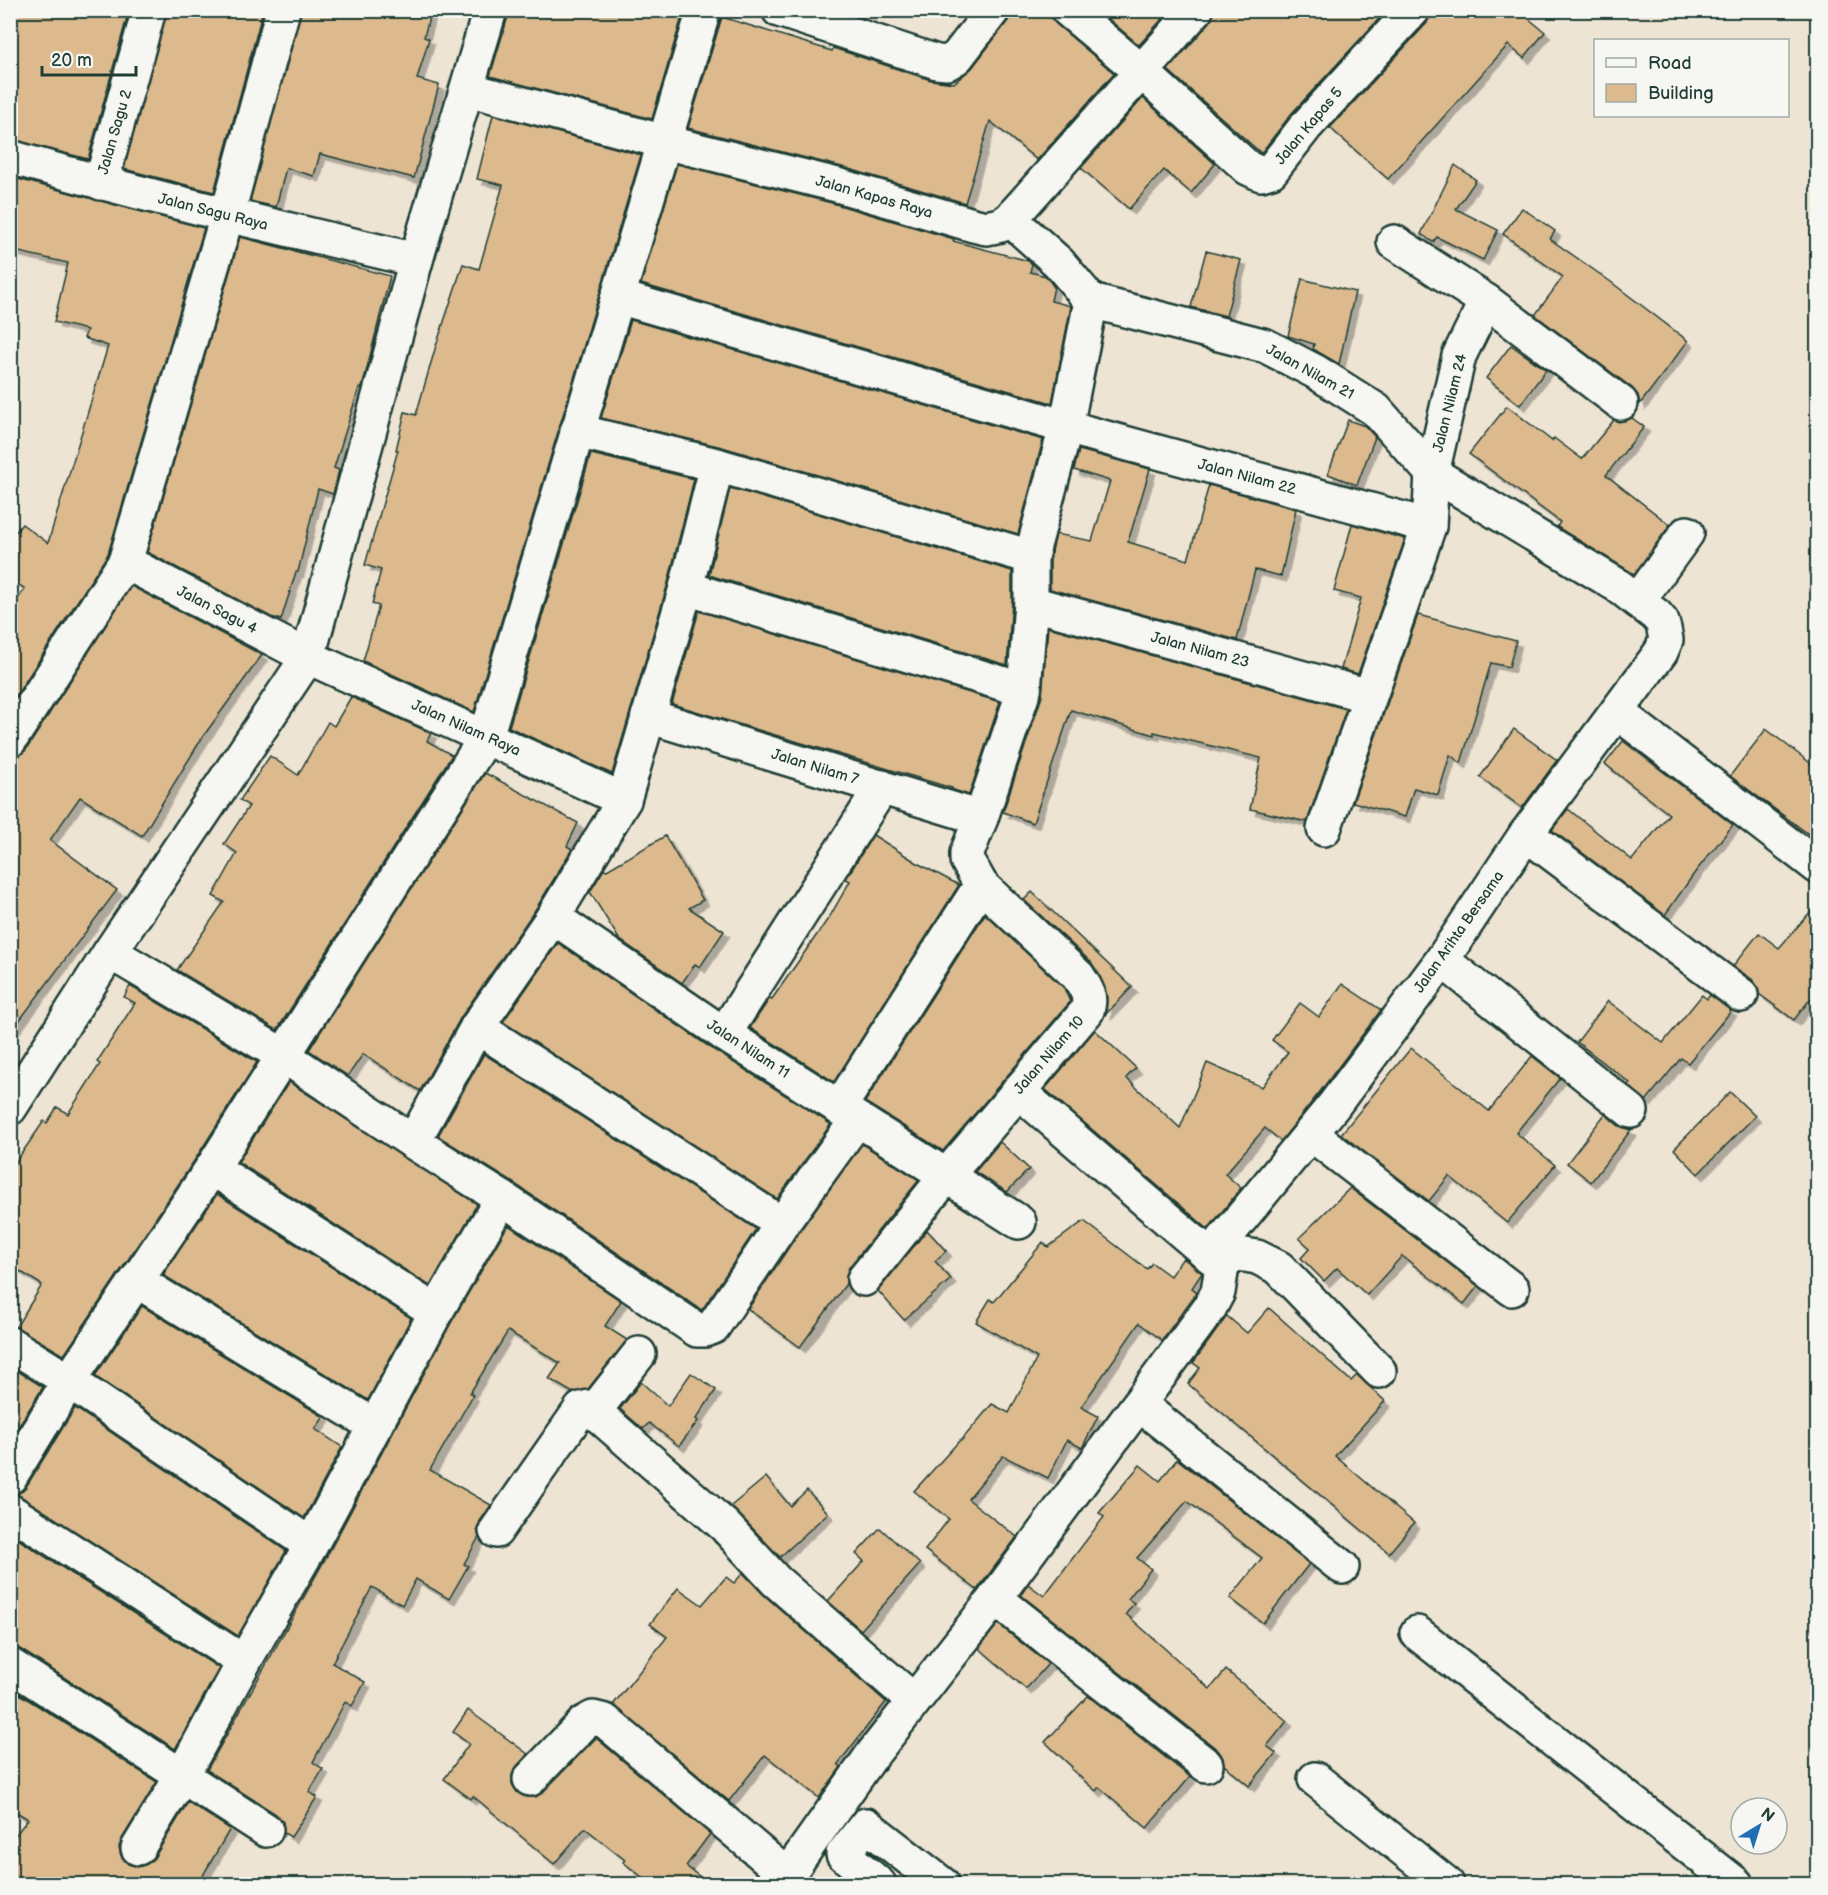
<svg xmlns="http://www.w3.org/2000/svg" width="1828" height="1895" font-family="'Balsamiq Sans',sans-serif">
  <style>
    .building { fill: #dcba8e; stroke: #1f3d34; stroke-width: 1.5; filter: url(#shadow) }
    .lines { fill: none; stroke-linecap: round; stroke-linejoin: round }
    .minor-casing { stroke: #1f3d34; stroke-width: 38 }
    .minor { stroke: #f6f6f2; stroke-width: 33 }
    .labels { text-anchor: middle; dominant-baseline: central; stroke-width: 4.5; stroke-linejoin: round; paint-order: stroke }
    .street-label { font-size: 15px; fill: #1f3d34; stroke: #f6f6f2 }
  </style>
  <defs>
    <filter id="shadow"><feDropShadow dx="5.5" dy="5.5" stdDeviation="0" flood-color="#0004"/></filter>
  </defs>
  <rect width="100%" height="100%" fill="#eee4d4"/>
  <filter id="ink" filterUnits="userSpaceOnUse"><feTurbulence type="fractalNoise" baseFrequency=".0167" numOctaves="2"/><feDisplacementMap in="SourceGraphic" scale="12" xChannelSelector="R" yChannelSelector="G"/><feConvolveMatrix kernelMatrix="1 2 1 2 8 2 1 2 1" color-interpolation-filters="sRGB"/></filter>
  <g filter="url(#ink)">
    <g class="building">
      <polygon points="10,10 129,10 88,159 10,139"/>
      <polygon points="167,10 263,10 214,192 124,169"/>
      <polygon points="301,10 431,10 424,37 429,39 417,79 439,85 414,178 320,154 314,176 286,168 276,207 250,201"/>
      <polygon points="510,10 684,10 652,119 490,76"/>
      <polygon points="1011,10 1050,10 1051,17 1056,24 1114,73 1037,160 990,121 965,203 842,167 688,128 722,17 832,51 833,48 931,80 954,83 972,68 1008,21"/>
      <polygon points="1098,10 1170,10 1139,45"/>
      <polygon points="1214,10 1387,10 1292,113 1261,153 1168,70 1210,22"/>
      <polygon points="1431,10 1518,10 1545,32 1524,58 1508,45 1388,179 1330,128 1427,23"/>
      <polygon points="1143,98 1215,164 1191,193 1164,170 1129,209 1081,168"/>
      <polygon points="493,115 641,155 474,712 363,661 379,606 372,604 381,570 365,565 398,450 396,450 405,412 416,415 435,349 463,264 479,269 503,185 477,179"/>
      <polygon points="677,164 832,203 954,239 953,241 1029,261 1032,264 1030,272 1046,276 1054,287 1051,301 1071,306 1052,403 641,284"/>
      <polygon points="1455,165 1476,180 1456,209 1498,230 1483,260 1437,237 1433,242 1421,234"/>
      <polygon points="10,177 204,228 108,554 10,705 10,610 25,589 10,578 10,539 22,524 48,543 108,346 84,338 87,330 54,322 68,263 10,250"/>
      <polygon points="1522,208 1555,231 1550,239 1611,282 1688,341 1640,404 1638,395 1632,388 1535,315 1563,277 1503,234"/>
      <polygon points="240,237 390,276 362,388 359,388 334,468 339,470 333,494 318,489 298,572 296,572 281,620 271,617 147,552"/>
      <polygon points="1206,251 1241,260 1226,316 1191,307"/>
      <polygon points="1302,279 1355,292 1339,364 1313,349 1314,344 1288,336"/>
      <polygon points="631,320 1043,440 1018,534 722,447 601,418"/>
      <polygon points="1511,345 1546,370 1520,405 1486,378"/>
      <polygon points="1507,406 1552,441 1554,438 1582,459 1614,420 1619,422 1632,418 1644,427 1606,475 1670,525 1634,574 1557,527 1560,522 1469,454"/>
      <polygon points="1348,420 1365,426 1375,437 1357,485 1328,474"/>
      <polygon points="1079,450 1150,469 1128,542 1188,560 1209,485 1296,509 1281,576 1255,570 1237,640 1050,589 1050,559 1056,534 1092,541 1110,481 1074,470"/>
      <polygon points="591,454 694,479 668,583 612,774 509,727"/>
      <polygon points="730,488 1012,571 1012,602 1007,665 709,575"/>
      <polygon points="1352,524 1405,539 1358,674 1341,669 1361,598 1334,591"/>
      <polygon points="131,586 262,655 202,738 142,836 80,797 50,840 117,890 10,1033 10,758 19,756 26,750"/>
      <polygon points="699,611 1000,702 969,795 951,789 952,788 672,704"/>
      <polygon points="1418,615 1516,641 1509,667 1491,663 1461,763 1450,755 1438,795 1414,788 1405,817 1353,802"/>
      <polygon points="1048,627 1346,709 1307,822 1250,809 1261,758 1154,732 1154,735 1071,710 1033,823 1003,812 1042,696"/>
      <polygon points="351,697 431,733 427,741 452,755 277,1030 177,970 224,902 213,896 237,853 224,844 249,806 240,800 270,756 298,775 328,722 334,726"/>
      <polygon points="1514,729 1557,760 1522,808 1480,777"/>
      <polygon points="1766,729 1818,769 1818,841 1730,776"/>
      <polygon points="1623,741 1733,825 1696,871 1665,915 1552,830 1568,809 1632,860 1669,814 1605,764"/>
      <polygon points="485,773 578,823 567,846 572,849 537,907 461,1017 420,1091 363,1054 348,1076 309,1050"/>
      <polygon points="873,835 919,864 959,885 834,1082 750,1028 770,998 772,999 830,916 850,881 846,879"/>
      <polygon points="665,836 703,900 689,908 724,931 700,967 695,964 682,983 619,939 590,892 604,869 607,870"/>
      <polygon points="1032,892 1132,987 1106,1014 1107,995 1099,974 1091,962 1024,900"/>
      <polygon points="1818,903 1818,989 1794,1020 1759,994 1758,987 1753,980 1733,966 1759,933 1779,948"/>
      <polygon points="985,914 1064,988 1070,1002 943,1151 865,1102"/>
      <polygon points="558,943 714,1050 831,1124 777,1199 503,1022"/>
      <polygon points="1342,984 1381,1010 1319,1093 1281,1141 1265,1128 1225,1174 1241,1188 1208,1229 1045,1089 1095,1030 1136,1068 1126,1078 1180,1128 1207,1063 1262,1087 1288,1052 1272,1040 1300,1003 1319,1017"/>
      <polygon points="130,986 257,1062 196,1158 64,1355 16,1327 42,1285 10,1265 10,1170 44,1121 47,1123 57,1107 68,1114 100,1064 97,1062 135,1003 124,997"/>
      <polygon points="1702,995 1707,999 1710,995 1731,1011 1688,1063 1681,1058 1646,1101 1628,1085 1630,1083 1577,1042 1608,1001 1663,1043"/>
      <polygon points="1411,1048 1489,1111 1532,1056 1560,1078 1516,1133 1555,1165 1507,1223 1449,1176 1429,1201 1341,1134"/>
      <polygon points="484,1054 756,1229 702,1310 512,1182 438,1136"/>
      <polygon points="289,1082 477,1204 430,1286 238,1162"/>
      <polygon points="1730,1092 1755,1116 1698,1174 1674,1149"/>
      <polygon points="1605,1114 1619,1126 1631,1130 1591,1182 1567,1163"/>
      <polygon points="1000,1142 1029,1169 1007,1192 975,1172"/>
      <polygon points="862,1144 919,1180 849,1267 846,1276 846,1284 800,1347 748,1309 797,1235"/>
      <polygon points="1350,1188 1478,1286 1464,1304 1402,1256 1367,1295 1337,1268 1324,1281 1301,1258 1310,1248 1299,1238"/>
      <polygon points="217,1194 411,1318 368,1400 163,1275"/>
      <polygon points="1084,1221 1147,1269 1152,1263 1170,1276 1183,1258 1202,1273 1192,1288 1197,1292 1162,1340 1139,1323 1081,1407 1098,1416 1082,1448 1067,1440 1048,1478 1003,1456 968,1499 1017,1537 977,1590 925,1550 949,1519 914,1491 960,1440 961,1441 992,1404 1009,1413 1037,1358 976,1322 990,1299 994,1302 1043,1242 1048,1247"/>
      <polygon points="508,1225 621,1301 605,1326 627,1340 588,1389 573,1393 549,1379 560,1363 508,1331 470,1393 473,1395 430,1470 491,1505 480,1521 477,1529 479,1537 464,1564 468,1566 449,1599 416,1579 402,1605 372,1587 332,1663 365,1682 352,1706 345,1702 313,1762 323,1769 309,1792 317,1797 291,1837 284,1833 283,1822 276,1814 207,1770 328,1554 452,1321"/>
      <polygon points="927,1230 946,1251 935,1261 951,1279 904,1320 878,1291"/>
      <polygon points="142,1306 324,1417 315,1429 342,1447 304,1518 95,1376"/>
      <polygon points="1269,1308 1351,1381 1357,1375 1385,1401 1335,1456 1414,1523 1389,1553 1188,1384 1200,1368 1193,1363 1227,1316 1247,1333"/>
      <polygon points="10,1366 43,1387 10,1440"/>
      <polygon points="691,1373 716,1390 696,1419 698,1421 679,1446 649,1423 643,1429 620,1409 641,1382 668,1406"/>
      <polygon points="75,1408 286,1551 238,1636 17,1494 26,1487"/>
      <polygon points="1177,1459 1309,1564 1263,1623 1230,1598 1262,1558 1187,1501 1137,1558 1151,1569 1128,1599 1134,1603 1126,1614 1210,1689 1226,1670 1287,1721 1267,1746 1276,1753 1249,1786 1224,1765 1223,1758 1218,1750 1021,1595 1028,1584 1044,1596 1104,1517 1099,1513 1140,1465 1160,1481"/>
      <polygon points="766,1477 790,1506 807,1490 828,1513 780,1557 731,1506"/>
      <polygon points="880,1528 920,1564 861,1630 828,1601 864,1561 856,1554"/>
      <polygon points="10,1534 219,1668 175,1749 20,1649 10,1646"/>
      <polygon points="743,1573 764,1595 886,1702 838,1764 841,1767 819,1798 765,1755 729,1801 613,1705 667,1637 650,1624 678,1588 702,1605 726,1577 734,1583"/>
      <polygon points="998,1624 1048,1664 1026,1689 979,1648"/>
      <polygon points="10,1688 157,1782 122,1839 119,1847 121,1856 128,1864 138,1867 147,1864 154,1858 188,1802 230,1829 198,1884 10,1884 10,1842 28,1819 10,1808"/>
      <polygon points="1088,1696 1190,1777 1147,1828 1099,1787 1096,1791 1071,1769 1072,1767 1045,1742"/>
      <polygon points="468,1710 528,1754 517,1766 512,1775 512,1784 517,1792 526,1797 536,1797 543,1792 596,1738 710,1834 686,1866 709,1884 651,1884 623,1862 625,1860 585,1828 554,1864 473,1796 471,1799 444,1779 469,1744 453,1732"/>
    </g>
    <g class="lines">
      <defs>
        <g id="minor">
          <polyline points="779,10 937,62 947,63 957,57 993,10"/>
          <polyline points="1068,10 1142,72 1248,168 1261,174 1271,171 1306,126 1413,10"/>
          <polyline points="467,89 665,142 837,185 973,225 986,228 1001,225 1010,219 1196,10"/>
          <path d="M10,157C145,196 280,228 416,260"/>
          <polyline points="101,183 149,10"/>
          <polyline points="1394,242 1486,301 1621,403"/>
          <polyline points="618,297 1066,427 1429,526"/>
          <polyline points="1091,301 1266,346 1316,372 1376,410 1432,473 1617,585 1656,615 1662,622 1664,629 1666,640 1661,652 1526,834 1442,960 1334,1105 1210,1256"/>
          <polyline points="577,431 717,465 1031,557"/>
          <polyline points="125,562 308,657 624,800"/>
          <polyline points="686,588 1024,690"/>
          <polyline points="1638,601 1687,533"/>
          <polyline points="1031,603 1369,696"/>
          <polyline points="1617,712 1818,867"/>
          <polyline points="648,716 981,818"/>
          <polyline points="10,740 125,562 227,216 283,10"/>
          <polyline points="1324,829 1429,526 1432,473 1459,356 1486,301"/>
          <polyline points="1526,834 1741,995"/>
          <polyline points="553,917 724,1034 1019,1222"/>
          <polyline points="110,952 284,1056 413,1142 502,1198 697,1330 705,1330 713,1327 782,1224 857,1120"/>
          <polyline points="1442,960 1631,1111"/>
          <polyline points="477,1027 782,1224"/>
          <polyline points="724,1034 882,787"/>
          <polyline points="10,1108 110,952 308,657 416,260 490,10"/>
          <polyline points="839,1108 981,885"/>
          <polyline points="1311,1134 1512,1289"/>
          <polyline points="413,1142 477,1027 553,917 624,800 686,588 717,465"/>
          <polyline points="212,1168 436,1312"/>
          <polyline points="1222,1266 1229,1258 1239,1254 1257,1257 1279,1268 1379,1371"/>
          <path d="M864,1279L947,1175L1087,1011C1092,996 1086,988 1078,976L981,885L967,860V853L981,818L1024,690L1031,603V557L1066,427L1091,301L1059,263L1010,219"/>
          <polyline points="137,1281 375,1426"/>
          <polyline points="10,1344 69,1381 311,1545"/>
          <polyline points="1139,1404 1342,1567"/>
          <polyline points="595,1410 639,1354"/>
          <polyline points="10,1477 69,1381 212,1168 486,737 704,10"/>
          <polyline points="10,1511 244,1662"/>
          <polyline points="496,1531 581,1409 589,1407 725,1526 776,1581 914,1701"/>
          <polyline points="995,1598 1206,1765"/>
          <polyline points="1417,1633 1736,1884"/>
          <polyline points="10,1665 266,1830"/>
          <polyline points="530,1779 584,1723 593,1718 605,1721 788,1876"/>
          <polyline points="1315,1779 1447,1884"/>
          <polyline points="138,1848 182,1776 244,1662 311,1545 436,1312 502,1198"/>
          <polyline points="781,1884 872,1755 995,1598 1209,1309 1218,1292 1222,1266 1018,1091"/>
          <polyline points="879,1884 843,1854 866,1825 942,1884"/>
        </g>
      </defs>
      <use href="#minor" class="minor-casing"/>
      <use href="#minor" class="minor"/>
    </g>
  </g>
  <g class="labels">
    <g class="street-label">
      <text transform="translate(1309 126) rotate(-50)">Jalan Kapas 5</text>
      <text transform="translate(115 132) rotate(-74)">Jalan Sagu 2</text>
      <text transform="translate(874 197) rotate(16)">Jalan Kapas Raya</text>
      <text transform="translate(213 212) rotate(14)">Jalan Sagu Raya</text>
      <text transform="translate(1310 372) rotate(29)">Jalan Nilam 21</text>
      <text transform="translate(1450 403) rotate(-76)">Jalan Nilam 24</text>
      <text transform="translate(1247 477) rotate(15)">Jalan Nilam 22</text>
      <text transform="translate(217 610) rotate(27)">Jalan Sagu 4</text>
      <text transform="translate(1200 650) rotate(15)">Jalan Nilam 23</text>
      <text transform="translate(466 728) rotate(24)">Jalan Nilam Raya</text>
      <text transform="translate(815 767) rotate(17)">Jalan Nilam 7</text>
      <text transform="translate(1459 932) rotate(-55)">Jalan Arihta Bersama</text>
      <text transform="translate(748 1049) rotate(33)">Jalan Nilam 11</text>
      <text transform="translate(1049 1055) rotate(-49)">Jalan Nilam 10</text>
    </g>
  </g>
  <rect width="1828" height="1895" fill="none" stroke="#f6f6f2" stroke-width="36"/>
  <rect x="18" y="18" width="1792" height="1859" fill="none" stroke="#1f3d34" stroke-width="2" filter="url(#ink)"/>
  <rect x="1594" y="39" width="195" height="78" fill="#f6f6f2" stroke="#a0aca6" stroke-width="1.5"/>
  <rect x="1606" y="58" width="30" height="9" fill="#f6f6f2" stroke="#a0aca6" stroke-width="1.5"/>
  <text x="1648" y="69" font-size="18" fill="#1f3d34">Road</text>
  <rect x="1606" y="84" width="30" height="18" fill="#dcba8e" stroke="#a0aca6" stroke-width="1.5"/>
  <text x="1648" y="99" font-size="18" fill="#1f3d34">Building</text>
  <g transform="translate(1759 1826) rotate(38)"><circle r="28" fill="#f6f6f2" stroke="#a0aca6" stroke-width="1.5"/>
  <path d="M0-4.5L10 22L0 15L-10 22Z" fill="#1f6fb2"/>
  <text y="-9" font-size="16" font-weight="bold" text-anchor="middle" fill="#1f3d34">N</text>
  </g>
  <path d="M42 66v9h94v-9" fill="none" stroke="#1f3d34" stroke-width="3"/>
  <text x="51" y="66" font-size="18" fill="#1f3d34" stroke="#f6f6f2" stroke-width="4.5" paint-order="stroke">20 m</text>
</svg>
